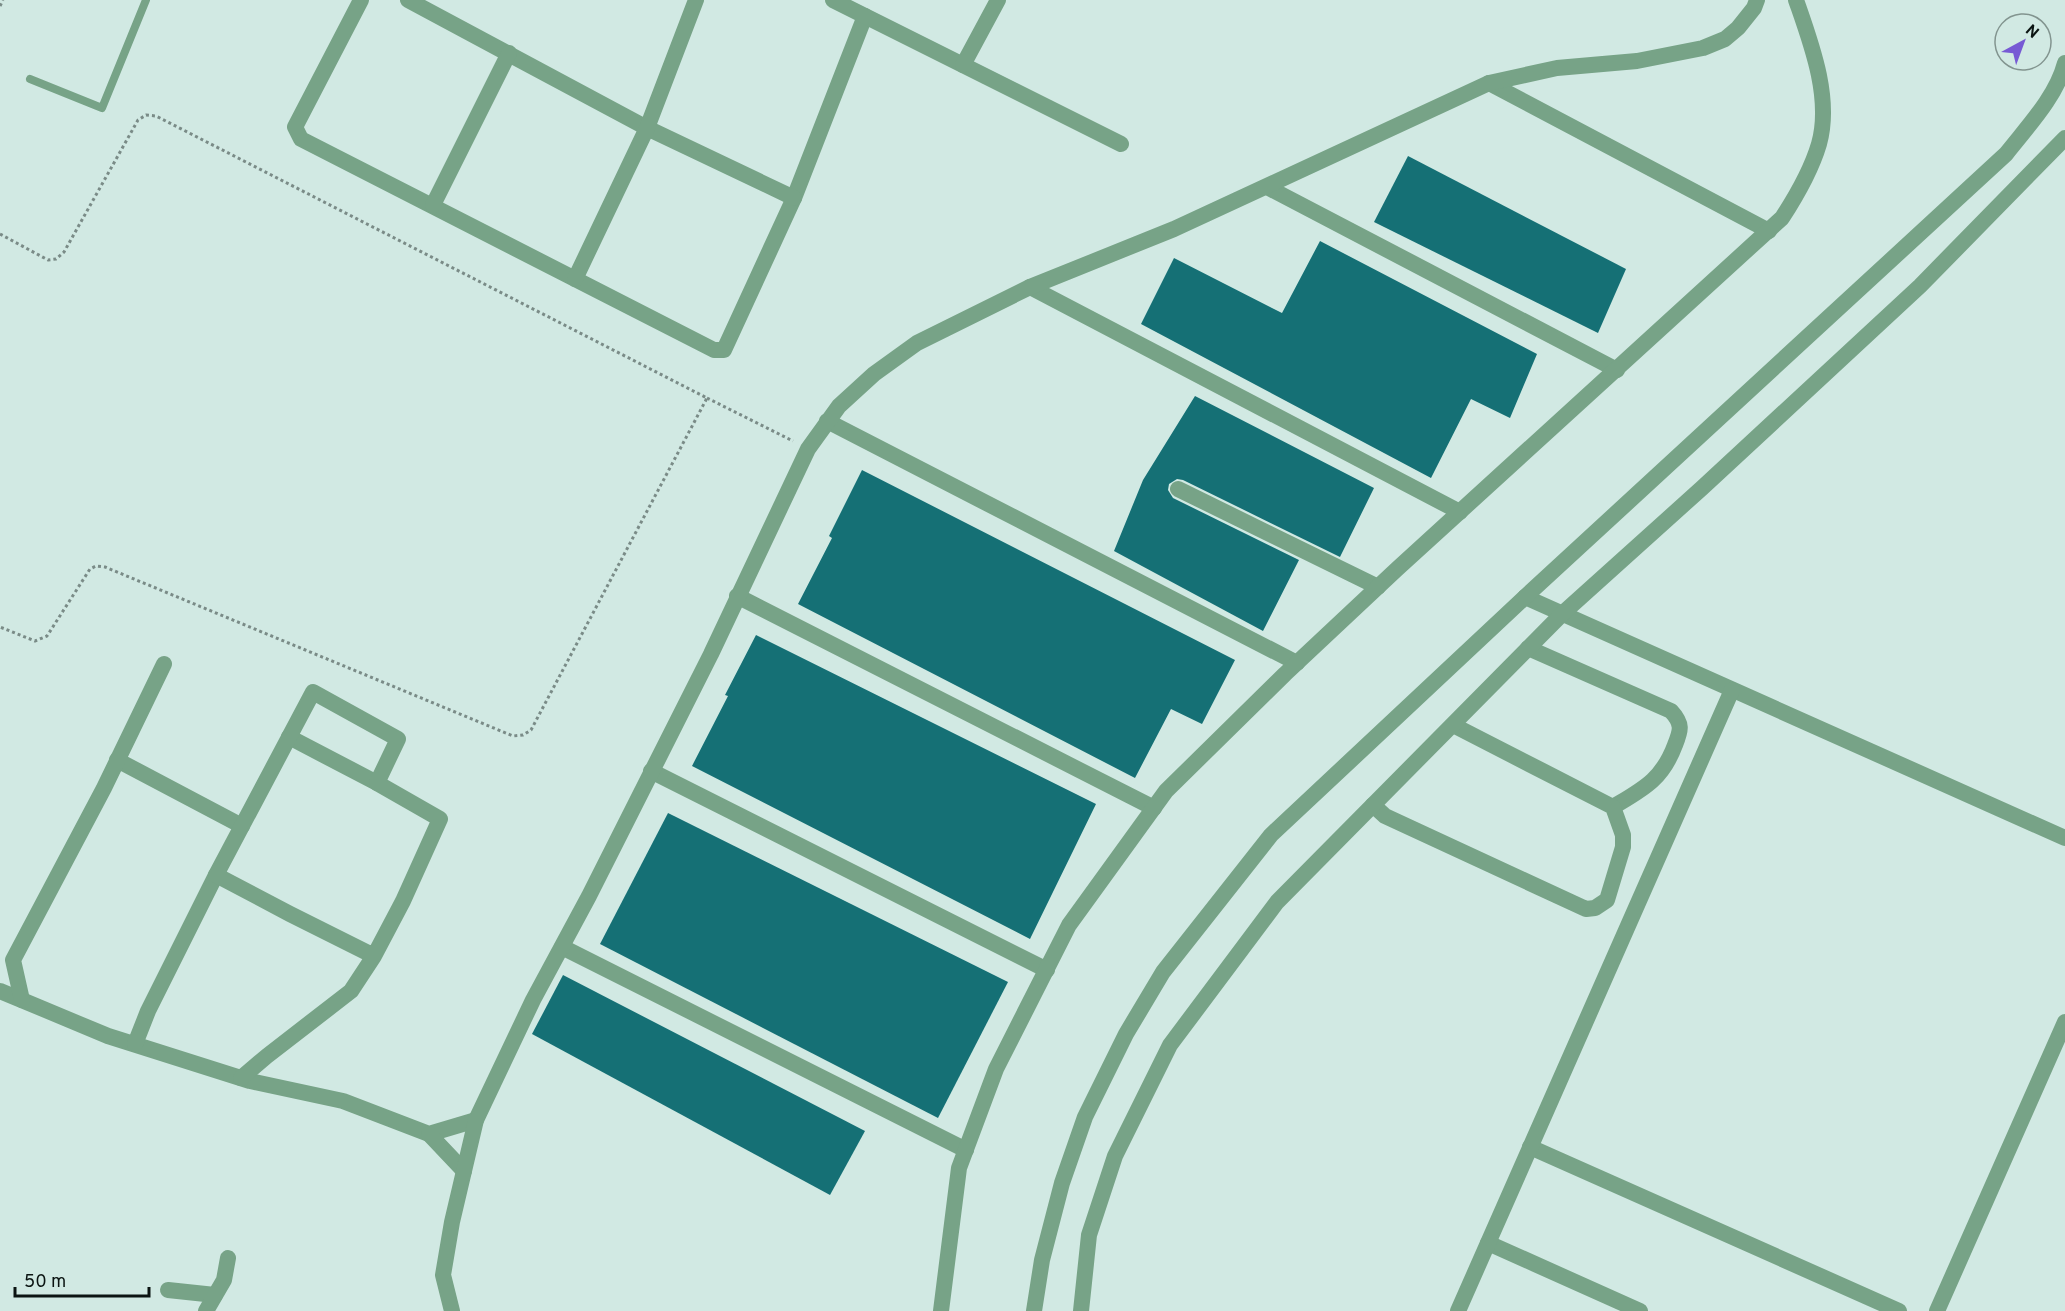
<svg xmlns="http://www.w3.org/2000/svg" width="2065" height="1311" font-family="Overpass,sans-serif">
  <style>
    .building { fill: #157075 }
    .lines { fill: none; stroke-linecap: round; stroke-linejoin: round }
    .path { stroke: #7a8b87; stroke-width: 3; stroke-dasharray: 3 3; stroke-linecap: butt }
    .service { stroke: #77a387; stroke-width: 8 }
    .minor { stroke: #77a387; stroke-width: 16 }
    .tertiary { stroke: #77a387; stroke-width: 16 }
  </style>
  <rect width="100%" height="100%" fill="#d1e9e3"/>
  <g class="building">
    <polygon points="1408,156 1626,269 1598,333 1374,222"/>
    <polygon points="1320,241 1537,354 1510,418 1471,399 1431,478 1141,324 1174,258 1282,313"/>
    <polygon points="1195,396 1374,488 1340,557 1183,480 1177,479 1169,484 1168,490 1173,498 1299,560 1263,631 1114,551 1143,480"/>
    <polygon points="862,470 1235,660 1202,724 1171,709 1135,778 798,604 832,538 829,536"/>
    <polygon points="756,635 1096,804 1030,939 692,766 728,696 725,695"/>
    <polygon points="668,813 1008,982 938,1118 600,944"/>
    <polygon points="563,975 865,1131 830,1195 532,1034"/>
  </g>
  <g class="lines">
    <g class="path">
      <polyline points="0,6 3,0"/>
      <polyline points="0,234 48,260 56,259 64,252 138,120 146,115 156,116 707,398 531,730 523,735 513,736 105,567 96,566 90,569 47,636 35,641 0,627"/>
      <polyline points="707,398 793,441"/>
    </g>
    <polyline class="service" points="30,79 102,108 146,0"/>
    <g class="minor">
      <polyline points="361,0 295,127 301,139 714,350 724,350 794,198 865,16"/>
      <polyline points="408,0 647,128 794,198"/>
      <polyline points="833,0 1121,144"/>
      <polyline points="963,65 998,0"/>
      <polyline points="1489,83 1769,231"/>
      <polyline points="1267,187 1617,370"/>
      <polyline points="433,205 509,53"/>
      <polyline points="575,279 647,128 696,0"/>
      <polyline points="1030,287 1460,512"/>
      <polyline points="827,421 1297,663"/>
      <polyline points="1178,489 1378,587"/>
      <polyline points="737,596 1154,808"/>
      <polyline points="1525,597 2065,838"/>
      <path d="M1528,648L1671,711C1683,724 1681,730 1675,745C1662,780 1643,789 1613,807"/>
      <polyline points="289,737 377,783"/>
      <polyline points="117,760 242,826"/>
      <polyline points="651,771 1047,970"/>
      <polyline points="1373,805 1385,816 1586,909 1595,908 1607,900 1623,847 1623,835 1613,807 1453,725"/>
      <polyline points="562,947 966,1150"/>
      <polyline points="0,991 108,1036 250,1081 343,1101 429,1134 476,1120"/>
      <polyline points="22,1000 13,960 104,788 164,664"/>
      <polyline points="135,1044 148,1011 216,875"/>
      <polyline points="241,1078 267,1056 351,991 374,956 290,914 216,875 313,692 398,739 377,783 440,819 403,901 374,956"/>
      <polyline points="429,1134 464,1171"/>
      <polyline points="1530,1147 1899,1311"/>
      <polyline points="1488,1243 1640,1311"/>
      <polyline points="168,1290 215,1295"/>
      <polyline points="206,1311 224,1280 228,1258"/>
      <polyline points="452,1311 443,1275 452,1222 476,1120 533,1000 589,896 711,654 808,449 839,406 874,374 917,343 1030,287 1174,229 1489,83 1557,68 1637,61 1703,48 1725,39 1738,28 1754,8 1757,0"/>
      <path d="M941,1311L959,1168L996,1069L1069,925L1166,791L1285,674L1397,569L1782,218C1797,195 1811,171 1819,144C1832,98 1811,43 1796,0"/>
      <polyline points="1458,1311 1732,690"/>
      <polyline points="1937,1311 2065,1022"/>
    </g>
    <g class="tertiary">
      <path d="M1034,1311L1042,1260L1062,1183L1085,1117L1126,1034L1163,972L1271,835L1525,597L2006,154C2028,126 2056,97 2065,63"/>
      <polyline points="1081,1311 1089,1235 1115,1156 1170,1045 1277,902 1562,614 1702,488 1920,286 2065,138"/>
    </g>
  </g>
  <g transform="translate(2023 42) rotate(41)"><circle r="28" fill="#d1e9e3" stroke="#82948f" stroke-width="1.5"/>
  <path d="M0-4.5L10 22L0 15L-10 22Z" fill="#775ad4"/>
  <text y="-9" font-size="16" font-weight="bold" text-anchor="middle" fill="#0b1412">N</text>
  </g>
  <path d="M15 1287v9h134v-9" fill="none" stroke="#0b1412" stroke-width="3"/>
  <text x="24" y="1287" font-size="18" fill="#0b1412" stroke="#d1e9e3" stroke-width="4.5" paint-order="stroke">50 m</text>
</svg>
